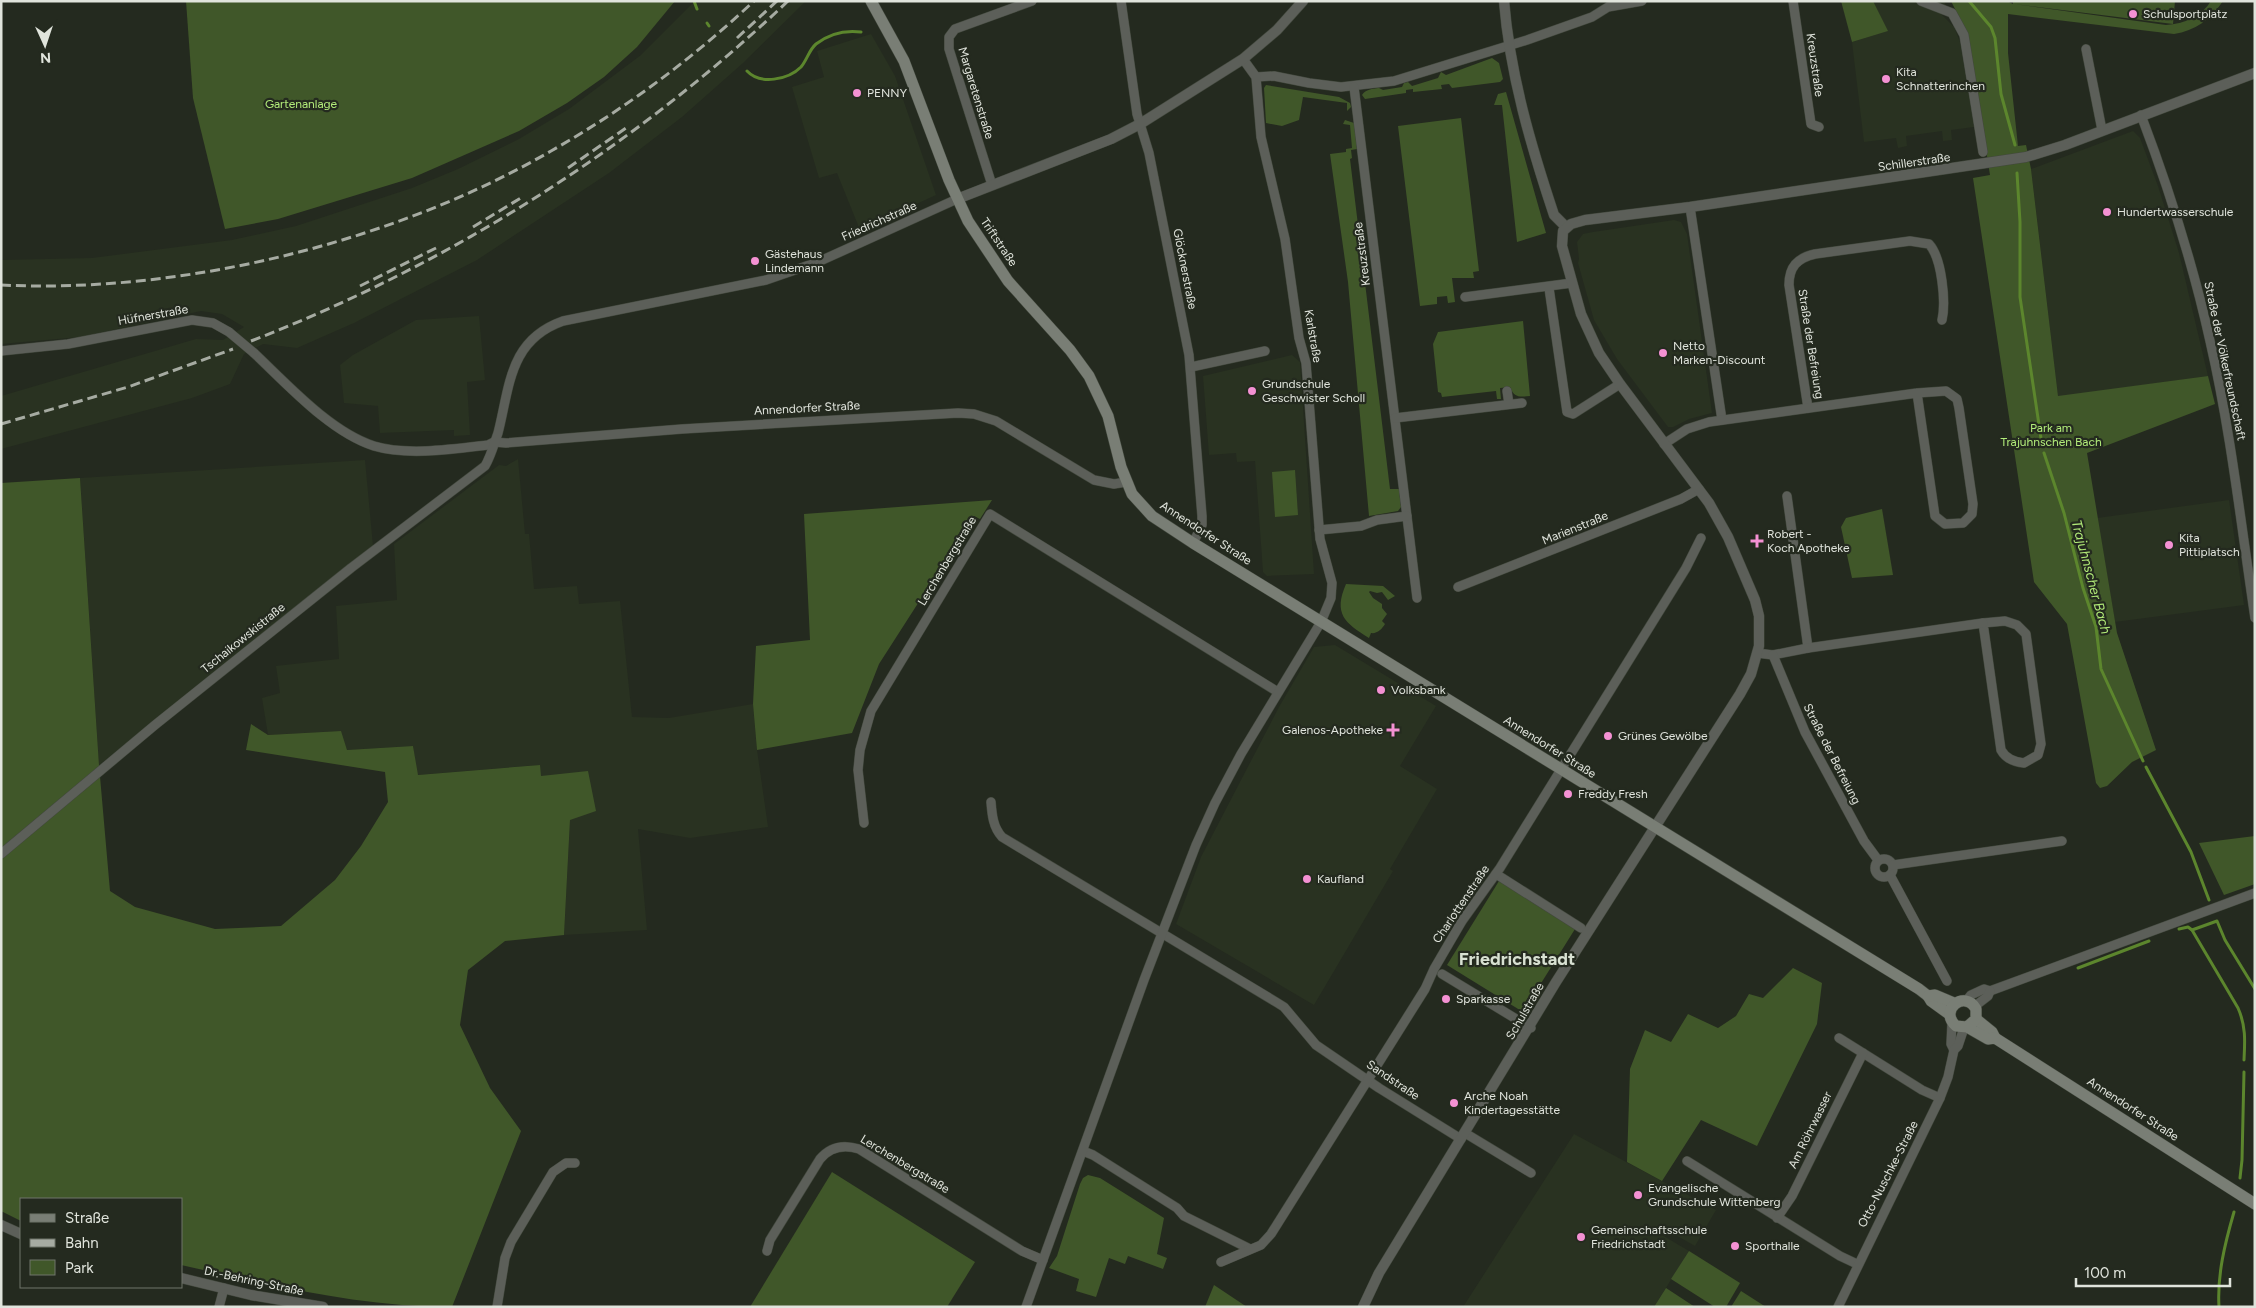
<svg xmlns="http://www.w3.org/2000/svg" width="2256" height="1308" font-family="Figtree,sans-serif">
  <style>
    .built { fill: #293221 }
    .green { fill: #405729 }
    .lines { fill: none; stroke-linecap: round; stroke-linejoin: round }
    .stream { stroke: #5c862d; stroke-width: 3 }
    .minor-casing { stroke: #42483d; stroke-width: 10 }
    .tertiary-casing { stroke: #42483d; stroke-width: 11 }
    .secondary-casing { stroke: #42483d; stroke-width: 12 }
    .minor { stroke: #5c5f59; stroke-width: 9 }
    .tertiary { stroke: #5c5f59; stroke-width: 10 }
    .secondary { stroke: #797e75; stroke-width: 11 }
    .rail { stroke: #a6aba2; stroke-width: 3; stroke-dasharray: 10 5; stroke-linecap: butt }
    .minor-bridge-casing { stroke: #42483d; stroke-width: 10; stroke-linecap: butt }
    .minor-bridge { stroke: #5c5f59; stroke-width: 9 }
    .poi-dot { fill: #f491d3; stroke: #242a1f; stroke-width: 2 }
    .labels { text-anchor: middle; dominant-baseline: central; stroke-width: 4.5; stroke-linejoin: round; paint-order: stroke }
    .poi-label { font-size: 12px; fill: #e0e4dc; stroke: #242a1f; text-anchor: start }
    .street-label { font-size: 12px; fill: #e0e4dc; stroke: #242a1f }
    .park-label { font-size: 12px; fill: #b2ec7a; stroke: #242a1f }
    .water-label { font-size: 14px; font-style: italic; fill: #b1ea78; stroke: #242a1f }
    .district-label { font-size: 18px; font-weight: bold; fill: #d8e1d2; stroke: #242a1f }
  </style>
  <rect width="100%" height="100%" fill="#242a1f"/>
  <g class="built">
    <polygon points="695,1 806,1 743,63 682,117 609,173 477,260 354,323 297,348 263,344 244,354 230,384 192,398 1,449 1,396 196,339 223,340 244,327 222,314 201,311 80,337 1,344 1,260 92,258 232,240 296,226 412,188 458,169 519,139 569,109 641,55"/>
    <polygon points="1873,1 1944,1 1946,5 1941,14 1954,27 1960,42 1974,127 1951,130 1952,140 1943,141 1942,131 1906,136 1907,146 1898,148 1896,138 1864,142 1852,42 1887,31"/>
    <polygon points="871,34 895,76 936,195 860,230 837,173 819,178 792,87 824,77 817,51"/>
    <polygon points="2133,131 2140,138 2158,186 2179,253 2208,376 2058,397 2031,169"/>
    <polygon points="1674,220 1681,222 1687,234 1712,413 1689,419 1673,427 1668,427 1617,359 1594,320 1578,263 1579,259 1577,242 1583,234 1593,232"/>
    <polygon points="479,316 485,380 467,382 470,435 454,436 454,430 380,433 378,406 344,403 340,365 353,355 416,320"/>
    <polygon points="1292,355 1300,362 1314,574 1267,576 1263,572 1255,461 1237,462 1236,453 1209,455 1203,376"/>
    <polygon points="518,459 525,534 529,534 534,589 577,586 579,604 620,601 632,717 669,718 753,704 757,750 768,827 690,838 638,829 647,930 564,935 570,820 540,776 539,765 417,775 413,746 347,750 340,731 268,735 262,698 280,693 276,666 339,659 336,606 397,600 394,544 499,465 506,466"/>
    <polygon points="365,460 373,546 99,765 80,478"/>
    <polygon points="2229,500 2244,605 2115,622 2097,518"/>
    <polygon points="1335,645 1436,706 1400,766 1437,789 1390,869 1393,871 1314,1005 1176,924 1201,857 1279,707 1314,647"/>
    <polygon points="1574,1134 1716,1210 1695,1246 1665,1229 1662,1235 1689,1251 1654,1307 1463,1307"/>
  </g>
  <g class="green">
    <polygon points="186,1 675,1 637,47 604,77 567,103 519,131 412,178 278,219 225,229 193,98"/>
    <polygon points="1841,1 1873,1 1888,31 1852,42"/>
    <path d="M1951,1H2007L2013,4V1H2175L2173,24L2014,4L2166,25C2184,24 2202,16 2211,1H2223C2211,19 2195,31 2174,34L2008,14V53L2018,146L2026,145L2031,169L2058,396L2208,376L2215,404L2087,453L2117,633L2156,750L2132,762L2107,786L2100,788L2096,783L2067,624L2034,582L1973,178L1990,175L1968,35Z"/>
    <path d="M1492,58L1499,63L1503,79L1500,82L1452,88L1449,84L1441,85L1442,89L1413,92V89L1406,90V93L1365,99L1362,95C1366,89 1372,89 1379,88L1383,90L1402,87L1404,83L1408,82L1412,86L1438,78L1441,72L1446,75Z"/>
    <polygon points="1266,85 1339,97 1350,103 1351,107 1347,111 1347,103 1303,97 1299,120 1282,126 1266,123 1264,88"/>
    <polygon points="1506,92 1546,233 1517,242 1502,105 1494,105 1498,94"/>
    <polygon points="1461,118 1479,271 1473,272 1474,278 1452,278 1455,302 1448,303 1447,296 1437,297 1437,304 1420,306 1398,126"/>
    <polygon points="1345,120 1354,123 1357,149 1351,150 1352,158 1350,159 1390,489 1399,489 1401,507 1398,511 1369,516 1348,282 1330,154 1346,152 1346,149 1352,148 1350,125 1343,124"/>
    <path d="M1523,321L1530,396C1520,397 1514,398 1510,387L1500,388L1501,399H1497L1496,391L1442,397L1441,393L1438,392L1433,344L1438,332Z"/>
    <polygon points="1295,470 1298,515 1275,517 1272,472"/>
    <path d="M80,478L99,765L110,891L135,907L215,929L281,926L335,880L361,846L388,802L385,772L246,750L251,724L268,735L341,731L347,750L413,746L418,775L540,765L541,776L588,771L596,811L570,820L564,935L505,941L468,970L460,1025L490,1088L521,1131L452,1307C360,1307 271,1285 181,1265V1199H21V1221L1,1211V483Z"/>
    <polygon points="992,500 980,519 974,516 879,664 852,733 757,750 753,704 756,646 810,640 804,514"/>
    <polygon points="1882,509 1893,575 1852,578 1841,527 1846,518"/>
    <path d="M1346,584L1383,586L1395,596L1388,600L1382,592L1377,593L1370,591L1369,592L1373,598L1382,604V608L1387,614L1382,621L1385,624C1382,629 1377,634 1371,633L1369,638C1345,623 1333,614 1346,584Z"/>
    <polygon points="2255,836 2255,884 2224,895 2199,843"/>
    <polygon points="1499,881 1575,929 1523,1012 1447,965"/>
    <polygon points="1793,968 1822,983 1817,1024 1757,1146 1701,1120 1662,1181 1627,1162 1630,1069 1645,1030 1671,1042 1688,1014 1718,1028 1736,1016 1749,994 1763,998"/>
    <polygon points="832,1172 975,1262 947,1307 750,1307"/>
    <polygon points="1088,1175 1100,1178 1164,1218 1157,1254 1167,1258 1163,1269 1128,1256 1125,1264 1109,1258 1096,1297 1076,1291 1079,1279 1049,1268 1057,1256 1080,1184 1083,1178"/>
    <polygon points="1689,1251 1740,1283 1726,1307 1715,1307 1671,1279"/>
    <polygon points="1214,1285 1247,1307 1205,1307"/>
    <polygon points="1666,1288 1695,1307 1654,1307"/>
    <polygon points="1741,1291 1766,1307 1731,1307"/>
  </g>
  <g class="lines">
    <g class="stream">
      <polyline points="694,1 697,9"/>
      <polyline points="1969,1 1991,27 1995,38 2001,94 2015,145"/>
      <polyline points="707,23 709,26"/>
      <path d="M747,71C760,85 788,80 801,67C807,60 809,50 816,44C829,34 845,30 861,32"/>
      <polyline points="2017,173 2020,222 2020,297 2042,445"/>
      <polyline points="2044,453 2064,513 2083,588 2096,627 2101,669 2143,761"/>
      <polyline points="2146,767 2191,852 2209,900"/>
      <polyline points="2179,929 2188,927 2192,930"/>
      <polyline points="2078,968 2149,941"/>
      <path d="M2244,1060C2245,1041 2246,1026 2238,1008L2192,930L2217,921L2225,940L2255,989"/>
      <polyline points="2240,1178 2242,1160 2244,1072"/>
      <path d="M2219,1307C2217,1275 2225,1243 2234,1212"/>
    </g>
    <defs>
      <g id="minor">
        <polyline points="1121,1 1137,114 1149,153 1189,355 1202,516 1202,525 1193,543"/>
        <polyline points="1793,1 1811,124 1819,127"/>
        <polyline points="1921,1 1952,13 1964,35 1983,152"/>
        <polyline points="2086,49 2102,130"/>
        <polyline points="1256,77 1274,76 1309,83 1341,87 1394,81 1527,40 1592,17 1608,7 1642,1"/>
        <polyline points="1354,87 1417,598"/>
        <path d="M2141,115C2169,189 2193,264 2210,341C2231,432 2241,525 2255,618"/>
        <polyline points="992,185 949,49 949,37 955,29 1032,1"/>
        <polyline points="1690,207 1722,420"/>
        <polyline points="1549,288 1567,412 1573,414 1620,384"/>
        <polyline points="1465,297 1572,283"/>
        <polyline points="1,351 68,344 192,320 213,323 229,332"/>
        <path d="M254,353C287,384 330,432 374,446C407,456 454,449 488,445L494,442L506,443L682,429L958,413L974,414L996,421L1094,480L1114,484L1126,482"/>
        <polyline points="1191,367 1265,351"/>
        <polyline points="1507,391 1509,404"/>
        <path d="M1808,408L1789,285C1789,267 1797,258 1815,254L1910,241L1929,244C1942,258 1946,302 1942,320"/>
        <polyline points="1395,418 1522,403"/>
        <polyline points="1664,444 1687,429 1709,422 1917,393 1946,391 1957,399 1959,408 1973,504 1972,514 1963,523 1945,524 1935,516 1917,393"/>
        <polyline points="1787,496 1808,648"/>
        <polyline points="1319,530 1361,526 1377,520 1407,516"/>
        <polyline points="1458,587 1681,499 1699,489"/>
        <path d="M2005,621L2017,625L2026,634L2041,744L2038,755L2024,763C2014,762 2006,759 2001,750L1983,623Z"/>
        <polyline points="1757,653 1773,655 1808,648 1983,623"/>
        <polyline points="1773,655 1805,732 1864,841 1878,860"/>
        <path d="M991,802C992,815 993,827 1002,837L1276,1002L1284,1007L1316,1045L1379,1088L1461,1139"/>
        <polyline points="864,823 858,770 860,750 871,711 990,514 1278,692"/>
        <path d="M1,854L155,725L351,568L485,466C491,456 494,444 498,433C510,386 509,340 563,321L766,280L818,262L957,199"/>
        <circle cx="1884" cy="868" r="9"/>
        <polyline points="1893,865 2062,841"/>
        <polyline points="1496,874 1581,928"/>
        <polyline points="1890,875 1947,981"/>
        <polyline points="1442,974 1531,1028"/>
        <polyline points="1990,991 2255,893"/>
        <polyline points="1966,1001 1971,995 1984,989 1990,991"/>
        <polyline points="1975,1006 1988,996 1990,991"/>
        <polyline points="1952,1022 1951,1044 1954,1050"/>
        <polyline points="1839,1038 1922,1090 1940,1098"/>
        <polyline points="1465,1133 1531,1173"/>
        <polyline points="1083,1151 1093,1155 1177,1208 1184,1216 1250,1249"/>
        <polyline points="1687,1161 1840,1256 1857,1264"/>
        <polyline points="1777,1218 1792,1196 1863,1053"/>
        <path d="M767,1251L770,1240L820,1159C830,1147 843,1144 859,1149L1022,1251L1043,1260"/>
        <polyline points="1221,1262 1261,1245 1271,1234 1425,989 1434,969 1462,921 1500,868 1686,568 1701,538"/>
        <polyline points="219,1307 224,1288"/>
        <polyline points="497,1307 505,1258 511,1242 553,1172 566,1163 575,1163"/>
        <polyline points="1026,1307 1144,980 1196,845 1215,803 1241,754 1321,622 1331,598 1332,583 1320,539 1306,363 1299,338 1285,239 1261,137 1256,77 1243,59"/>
        <polyline points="1838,1307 1940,1098 1948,1077 1954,1050 1958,1046 1964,1028"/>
      </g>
      <g id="tertiary">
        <path d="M1504,1C1510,75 1531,146 1554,215L1566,227"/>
        <polyline points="957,199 1111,139 1140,124 1243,59 1277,30 1303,1"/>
        <polyline points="1,1225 21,1234"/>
        <polyline points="181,1278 251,1295 323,1307"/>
        <polyline points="1363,1307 1379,1273 1556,982 1740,694 1751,674 1759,646 1759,616 1755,600 1728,537 1709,503 1620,384 1599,353 1581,314 1562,246 1563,231 1571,224 1585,220 1690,207 2026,157 2065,145 2255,73"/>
      </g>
      <g id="secondary">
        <polyline points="871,1 904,61 949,180 968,221 1008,281 1070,350 1089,376 1108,416 1121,467 1132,494 1152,516 1193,543 1919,989 1928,996 1931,1001 1949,1014"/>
        <polyline points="1928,996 1935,995 1954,1003"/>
        <polyline points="1976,1019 1992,1032 1995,1038"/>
        <path d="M1967,1027L1976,1019V1009C1965,989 1938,1010 1956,1026L1967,1027L1988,1039L1995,1038L2255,1204"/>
      </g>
    </defs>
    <use href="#minor" class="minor-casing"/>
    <use href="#tertiary" class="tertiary-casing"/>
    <use href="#secondary" class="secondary-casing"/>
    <use href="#minor" class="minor"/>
    <use href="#tertiary" class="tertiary"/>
    <use href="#secondary" class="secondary"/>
    <g class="rail">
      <polyline points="737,38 777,1"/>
      <polyline points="568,168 626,128"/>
      <polyline points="473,227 524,196"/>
      <path d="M1,285C183,294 394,242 551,151C625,109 692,59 754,1"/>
      <polyline points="360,286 438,247"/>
      <path d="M251,341C450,264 633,148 788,1"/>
      <polyline points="1,424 128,387 233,349"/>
    </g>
    <defs>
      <polyline id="minor-bridge" points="229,332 254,353"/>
    </defs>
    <use href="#minor-bridge" class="minor-bridge-casing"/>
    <use href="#minor-bridge" class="minor-bridge"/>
  </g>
  <g class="poi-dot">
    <circle cx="2133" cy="14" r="5"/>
    <circle cx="1886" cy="79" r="5"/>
    <circle cx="857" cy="93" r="5"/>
    <circle cx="2107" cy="212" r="5"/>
    <circle cx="755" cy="261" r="5"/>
    <circle cx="1663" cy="353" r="5"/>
    <circle cx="1252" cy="391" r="5"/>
    <path d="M1754.5 533.5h5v5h5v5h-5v5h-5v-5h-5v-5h5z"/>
    <circle cx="2169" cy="545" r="5"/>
    <circle cx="1381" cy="690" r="5"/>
    <path d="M1390.5 722.5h5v5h5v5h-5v5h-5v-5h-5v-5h5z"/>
    <circle cx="1608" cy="736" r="5"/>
    <circle cx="1568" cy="794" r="5"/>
    <circle cx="1307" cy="879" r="5"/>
    <circle cx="1446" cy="999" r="5"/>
    <circle cx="1454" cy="1103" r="5"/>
    <circle cx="1638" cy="1195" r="5"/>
    <circle cx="1581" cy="1237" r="5"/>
    <circle cx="1735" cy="1246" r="5"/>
  </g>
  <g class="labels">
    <g class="poi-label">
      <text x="2143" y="14">Schulsportplatz</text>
      <text x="1896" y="72">Kita<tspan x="1896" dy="14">Schnatterinchen</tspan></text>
      <text x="867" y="93">PENNY</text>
      <text x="2117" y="212">Hundertwasserschule</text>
      <text x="765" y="254">Gästehaus<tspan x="765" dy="14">Lindemann</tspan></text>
      <text x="1673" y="346">Netto<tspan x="1673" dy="14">Marken-Discount</tspan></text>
      <text x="1262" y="384">Grundschule<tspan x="1262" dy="14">Geschwister Scholl</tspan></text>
      <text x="1767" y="534">Robert -<tspan x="1767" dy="14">Koch Apotheke</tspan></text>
      <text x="2179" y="538">Kita<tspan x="2179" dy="14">Pittiplatsch</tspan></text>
      <text x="1391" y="690">Volksbank</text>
      <text x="1383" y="730" text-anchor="end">Galenos-Apotheke</text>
      <text x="1618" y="736">Grünes Gewölbe</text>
      <text x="1578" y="794">Freddy Fresh</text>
      <text x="1317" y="879">Kaufland</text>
      <text x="1456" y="999">Sparkasse</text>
      <text x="1464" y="1096">Arche Noah<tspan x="1464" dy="14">Kindertagesstätte</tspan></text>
      <text x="1648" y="1188">Evangelische<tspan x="1648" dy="14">Grundschule Wittenberg</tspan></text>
      <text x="1591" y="1230">Gemeinschaftsschule<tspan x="1591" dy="14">Friedrichstadt</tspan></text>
      <text x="1745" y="1246">Sporthalle</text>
    </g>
    <g class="street-label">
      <text transform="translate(1815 65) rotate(82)">Kreuzstraße</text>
      <text transform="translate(976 93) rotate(73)">Margaretenstraße</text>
      <text transform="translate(1914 162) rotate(-8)">Schillerstraße</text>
      <text transform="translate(879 221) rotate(-24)">Friedrichstraße</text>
      <text transform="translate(999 242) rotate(56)">Triftstraße</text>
      <text transform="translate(1362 254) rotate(-97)">Kreuzstraße</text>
      <text transform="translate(1185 269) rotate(79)">Glöcknerstraße</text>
      <text transform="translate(153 315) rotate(-10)">Hüfnerstraße</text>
      <text transform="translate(1313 336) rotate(80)">Karlstraße</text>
      <text transform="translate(1811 344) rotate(81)">Straße der Befreiung</text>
      <text transform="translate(2225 361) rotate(78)">Straße der Völkerfreundschaft</text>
      <text transform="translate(807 408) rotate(-3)">Annendorfer Straße</text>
      <text transform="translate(1575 528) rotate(-22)">Marienstraße</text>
      <text transform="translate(1206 533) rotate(33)">Annendorfer Straße</text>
      <text transform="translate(947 561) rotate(-59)">Lerchenbergstraße</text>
      <text transform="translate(243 638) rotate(-39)">Tschaikowskistraße</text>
      <text transform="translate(1550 747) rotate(32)">Annendorfer Straße</text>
      <text transform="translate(1832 754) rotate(63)">Straße der Befreiung</text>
      <text transform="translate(1461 904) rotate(-56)">Charlottenstraße</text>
      <text transform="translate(1525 1011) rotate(-60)">Schulstraße</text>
      <text transform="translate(1393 1080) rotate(34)">Sandstraße</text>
      <text transform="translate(2133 1109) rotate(33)">Annendorfer Straße</text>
      <text transform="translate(1810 1130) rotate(-64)">Am Röhrwasser</text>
      <text transform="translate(905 1164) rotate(31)">Lerchenbergstraße</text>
      <text transform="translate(1888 1174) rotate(-63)">Otto-Nuschke-Straße</text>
      <text transform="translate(254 1281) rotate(12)">Dr.-Behring-Straße</text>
    </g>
    <g class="park-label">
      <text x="301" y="104">Gartenanlage</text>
      <text x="2051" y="428">Park am<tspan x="2051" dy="14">Trajuhnschen Bach</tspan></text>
    </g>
    <g class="water-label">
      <text transform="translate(2091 577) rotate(75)">Trajuhnscher Bach</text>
    </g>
    <g class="district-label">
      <text x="1517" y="959">Friedrichstadt</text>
    </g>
  </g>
  <rect width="2256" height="1308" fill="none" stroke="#e0e4dc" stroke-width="5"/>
  <rect x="20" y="1198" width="162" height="90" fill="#242a1f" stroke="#6f746b"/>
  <rect x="30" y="1214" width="25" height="8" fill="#797e75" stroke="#6f746b"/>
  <text x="65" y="1223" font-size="15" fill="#e0e4dc">Straße</text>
  <rect x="30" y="1239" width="25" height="8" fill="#a6aba2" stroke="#6f746b"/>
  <text x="65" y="1248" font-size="15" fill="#e0e4dc">Bahn</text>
  <rect x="30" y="1260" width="25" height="15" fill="#405729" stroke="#6f746b"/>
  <text x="65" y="1273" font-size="15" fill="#e0e4dc">Park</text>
  <g transform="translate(45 45) rotate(177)" stroke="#242a1f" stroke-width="4" paint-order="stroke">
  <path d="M0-4L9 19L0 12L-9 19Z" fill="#e0e4dc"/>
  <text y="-8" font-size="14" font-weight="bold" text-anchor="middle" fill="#e0e4dc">N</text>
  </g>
  <path d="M2076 1278v8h154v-8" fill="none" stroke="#e0e4dc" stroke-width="2.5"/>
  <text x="2084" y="1278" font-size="15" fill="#e0e4dc" stroke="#242a1f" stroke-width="4" paint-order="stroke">100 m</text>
</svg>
